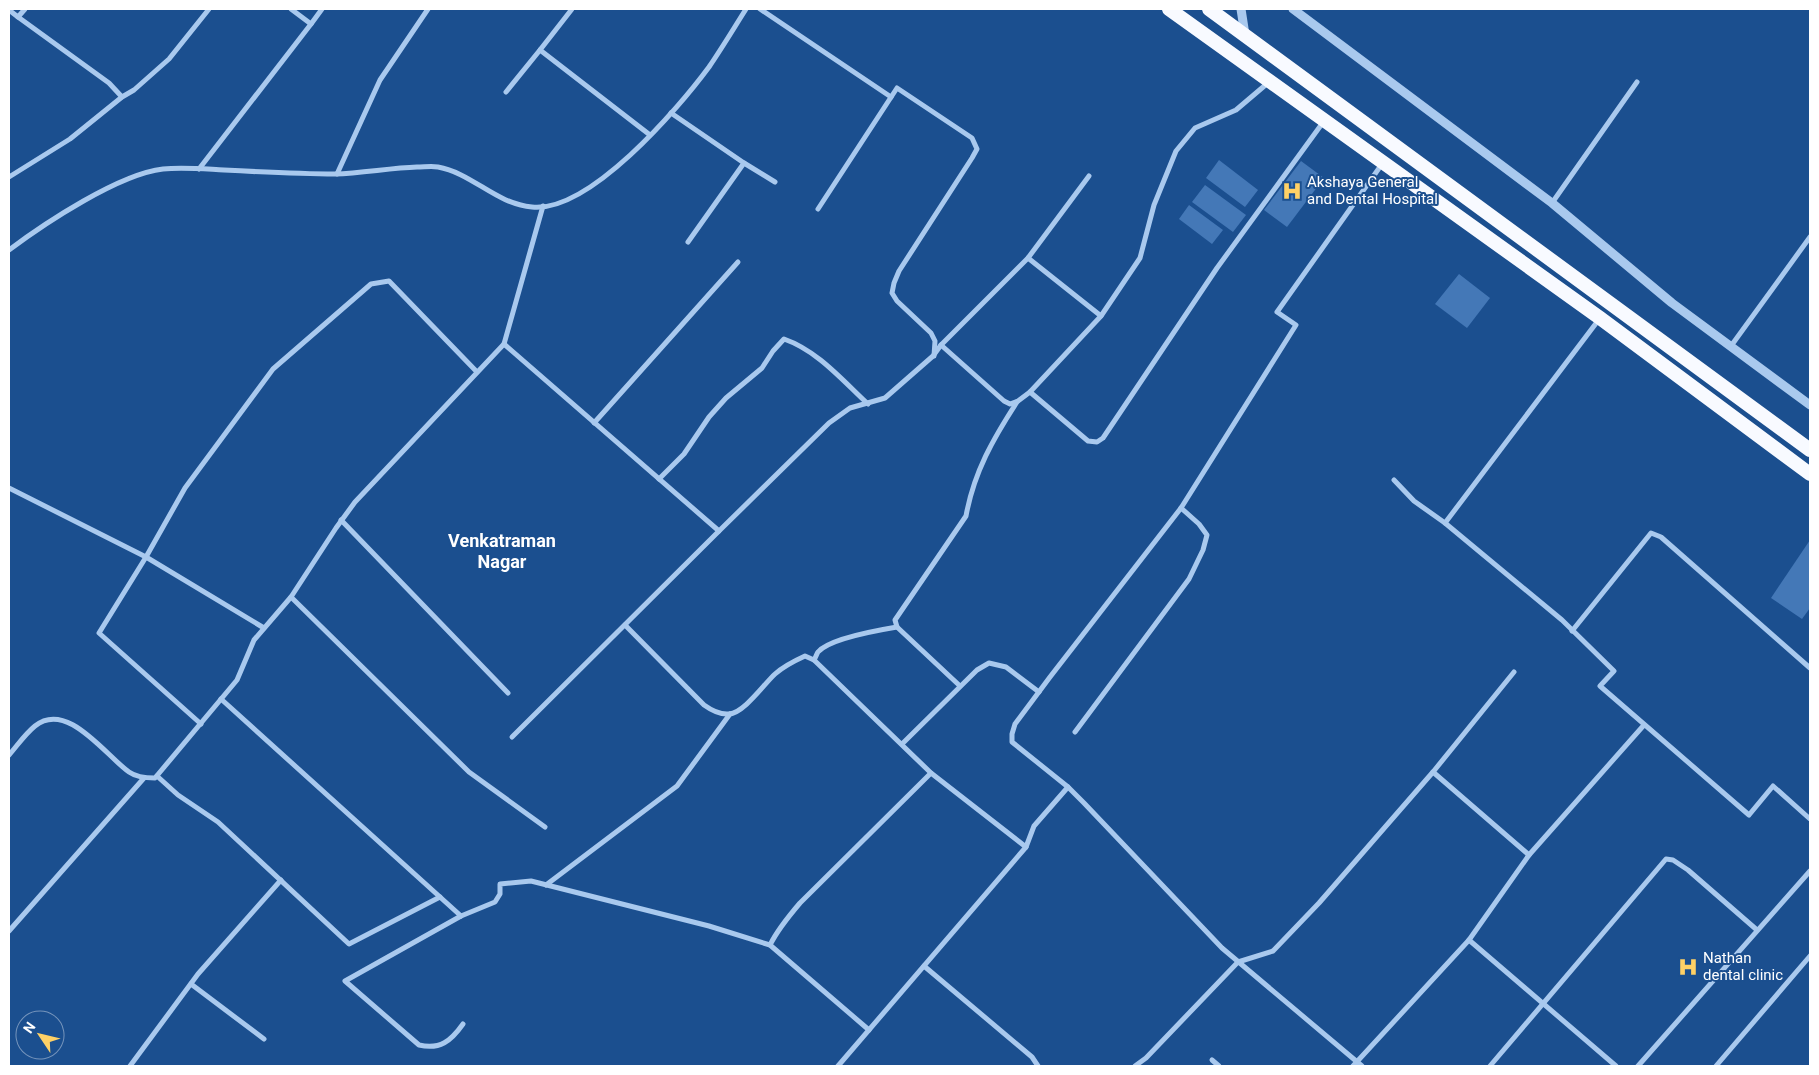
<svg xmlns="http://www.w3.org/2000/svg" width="1819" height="1075" font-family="Roboto,sans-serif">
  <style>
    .building { fill: #4478b7 }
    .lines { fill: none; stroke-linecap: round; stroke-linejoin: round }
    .minor { stroke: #a9c9ee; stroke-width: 5 }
    .tertiary { stroke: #a9c9ee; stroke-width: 9 }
    .trunk { stroke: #f8faff; stroke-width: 14 }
    .labels { text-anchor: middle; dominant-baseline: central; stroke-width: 4; stroke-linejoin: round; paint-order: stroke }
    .poi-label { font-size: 15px; fill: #fff; stroke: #1b4f8f; text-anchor: start }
    .quarter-label { font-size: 18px; font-weight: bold; fill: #fff; stroke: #1b4f8f }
  </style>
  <rect width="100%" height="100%" fill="#1b4f8f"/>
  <g class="building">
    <polygon points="1219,160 1258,190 1245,207 1206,178"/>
    <polygon points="1301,161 1324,178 1287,227 1264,210"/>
    <polygon points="1205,185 1246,215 1233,232 1192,202"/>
    <polygon points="1189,205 1223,230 1212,244 1179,219"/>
    <polygon points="1459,274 1490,298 1467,328 1435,304"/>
    <polygon points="1810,540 1810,608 1802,619 1771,598"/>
  </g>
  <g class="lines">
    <g class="minor">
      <polyline points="572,9 540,50 650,135"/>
      <polyline points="760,9 891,97"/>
      <polyline points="9,10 18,17 25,9"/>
      <polyline points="18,17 109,83 122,97"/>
      <polyline points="311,24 322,9"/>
      <polyline points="506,92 540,50"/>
      <polyline points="671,113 744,163"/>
      <polyline points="199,169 311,24 291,9"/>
      <polyline points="337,174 380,80 428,9"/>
      <polyline points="9,177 70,139 122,97 134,90 169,59 209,9"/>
      <polyline points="1552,203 1637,82"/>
      <polyline points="818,209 897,88 972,138 977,149 972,158 899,271 894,283 892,293 897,301 931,333 935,341 934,356"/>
      <polyline points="688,242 744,163 775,182"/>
      <path d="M9,250C45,223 119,174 163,169C183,167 204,169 224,170C261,172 298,174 335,174C363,173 390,168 417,167C424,167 432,166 438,167C472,173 496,204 532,207C589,213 678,109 709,67C722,48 734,28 746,9"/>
      <polyline points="1028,258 1101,316"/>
      <polyline points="504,344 543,206"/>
      <polyline points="941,345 1004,401 1010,404 1018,401 1030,392 1101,316 1140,258 1154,205 1176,151 1195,128 1236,110 1269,82"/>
      <polyline points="1731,346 1810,237"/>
      <polyline points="1030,392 1088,441 1097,442 1103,438 1217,268 1324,121"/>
      <polyline points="594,423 738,262"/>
      <path d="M659,479L684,454L709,417L726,398L762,368L773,351L784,339C818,351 842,380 868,404"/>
      <polyline points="1394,480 1414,501 1445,523 1562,620 1614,671 1600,686 1749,815 1773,786 1810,819"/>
      <polyline points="9,488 146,557 264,628"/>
      <polyline points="341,520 508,693"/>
      <polyline points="1445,523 1600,318"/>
      <polyline points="291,597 469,772 545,827"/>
      <path d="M625,625L704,705C711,710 719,715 729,714C744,713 764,684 775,674C784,666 794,661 805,656L814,660"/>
      <polyline points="897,627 960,686"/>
      <polyline points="1572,631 1651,533 1661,537 1810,668"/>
      <polyline points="221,699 461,916"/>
      <polyline points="201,724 99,633 146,557 185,488 273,369 371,284 389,281 477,372"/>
      <polyline points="1075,732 1189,579 1203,550 1207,535 1199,524 1181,508"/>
      <polyline points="512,737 719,531"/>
      <polyline points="902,744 977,670 989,663 1006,667 1039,692"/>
      <path d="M9,755C17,746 25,734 35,726C67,700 105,755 129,772C136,777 146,778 155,778L237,680L254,640L291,597L336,528L355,502L504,344L719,531L829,423L850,408L885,398L933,356L941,345L1028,258L1089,176"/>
      <polyline points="1433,772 1529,855"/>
      <path d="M931,773L814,660C815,659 817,653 818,652C829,639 879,630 897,627L895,620L966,516C974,472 993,439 1017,402"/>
      <polyline points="157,776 178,795 218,822 349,944 440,897"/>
      <polyline points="1026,847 1034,826 1068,787"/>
      <polyline points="546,885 677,786 730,714"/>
      <polyline points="9,931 144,778"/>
      <polyline points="1469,940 1616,1066"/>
      <path d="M770,945C778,929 788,917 800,903L931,773L1026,847L838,1066"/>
      <polyline points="924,966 1032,1057 1038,1066"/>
      <polyline points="191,984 264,1039"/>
      <path d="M463,1024C451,1041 440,1050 419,1045L345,981L461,916L495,902L500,894V884L531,881L709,926L770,945L869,1030"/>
      <polyline points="1212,1060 1219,1066"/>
      <polyline points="130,1066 198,974 281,880"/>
      <polyline points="1135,1066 1146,1058 1238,962 1273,951 1319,903 1433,772 1514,672"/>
      <polyline points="1353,1066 1469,940 1529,855 1644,725"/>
      <polyline points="1362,1066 1222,948 1084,803 1068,787 1012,742 1012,734 1015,724 1050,677 1181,508 1296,325 1277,312 1382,164"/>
      <polyline points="1490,1066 1666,859 1673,860 1688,870 1757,930"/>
      <polyline points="1638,1066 1810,871"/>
      <polyline points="1716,1066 1810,956"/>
    </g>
    <g class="tertiary">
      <polyline points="1241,9 1245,35"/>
      <polyline points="1293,9 1552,203 1672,303 1810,405"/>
    </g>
    <g class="trunk">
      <polyline points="1169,9 1600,318 1810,474"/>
      <polyline points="1209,9 1810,450"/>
    </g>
  </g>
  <defs>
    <symbol id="hospital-bare" viewBox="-9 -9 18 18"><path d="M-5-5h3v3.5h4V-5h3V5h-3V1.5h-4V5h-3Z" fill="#ffd166" stroke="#1b4f8f" stroke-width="2.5" paint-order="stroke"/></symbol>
  </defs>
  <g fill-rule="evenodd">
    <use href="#hospital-bare" x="1278" y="177" width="28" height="28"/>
    <use href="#hospital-bare" x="1674" y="953" width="28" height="28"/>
  </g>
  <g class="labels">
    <g class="poi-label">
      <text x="1307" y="182">Akshaya General<tspan x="1307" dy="17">and Dental Hospital</tspan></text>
      <text x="1703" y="958">Nathan<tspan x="1703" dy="17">dental clinic</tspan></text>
    </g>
    <g class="quarter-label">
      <text x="502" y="540">Venkatraman<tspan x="502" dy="21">Nagar</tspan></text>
    </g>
  </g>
  <rect width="1819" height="1075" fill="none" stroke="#ffffff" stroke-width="20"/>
  <g transform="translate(40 1035) rotate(305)"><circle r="24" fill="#1b4f8f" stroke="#7695bc"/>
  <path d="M0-4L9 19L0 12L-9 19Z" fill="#ffd166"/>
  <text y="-8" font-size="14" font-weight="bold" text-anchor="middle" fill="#ffffff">N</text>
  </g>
</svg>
